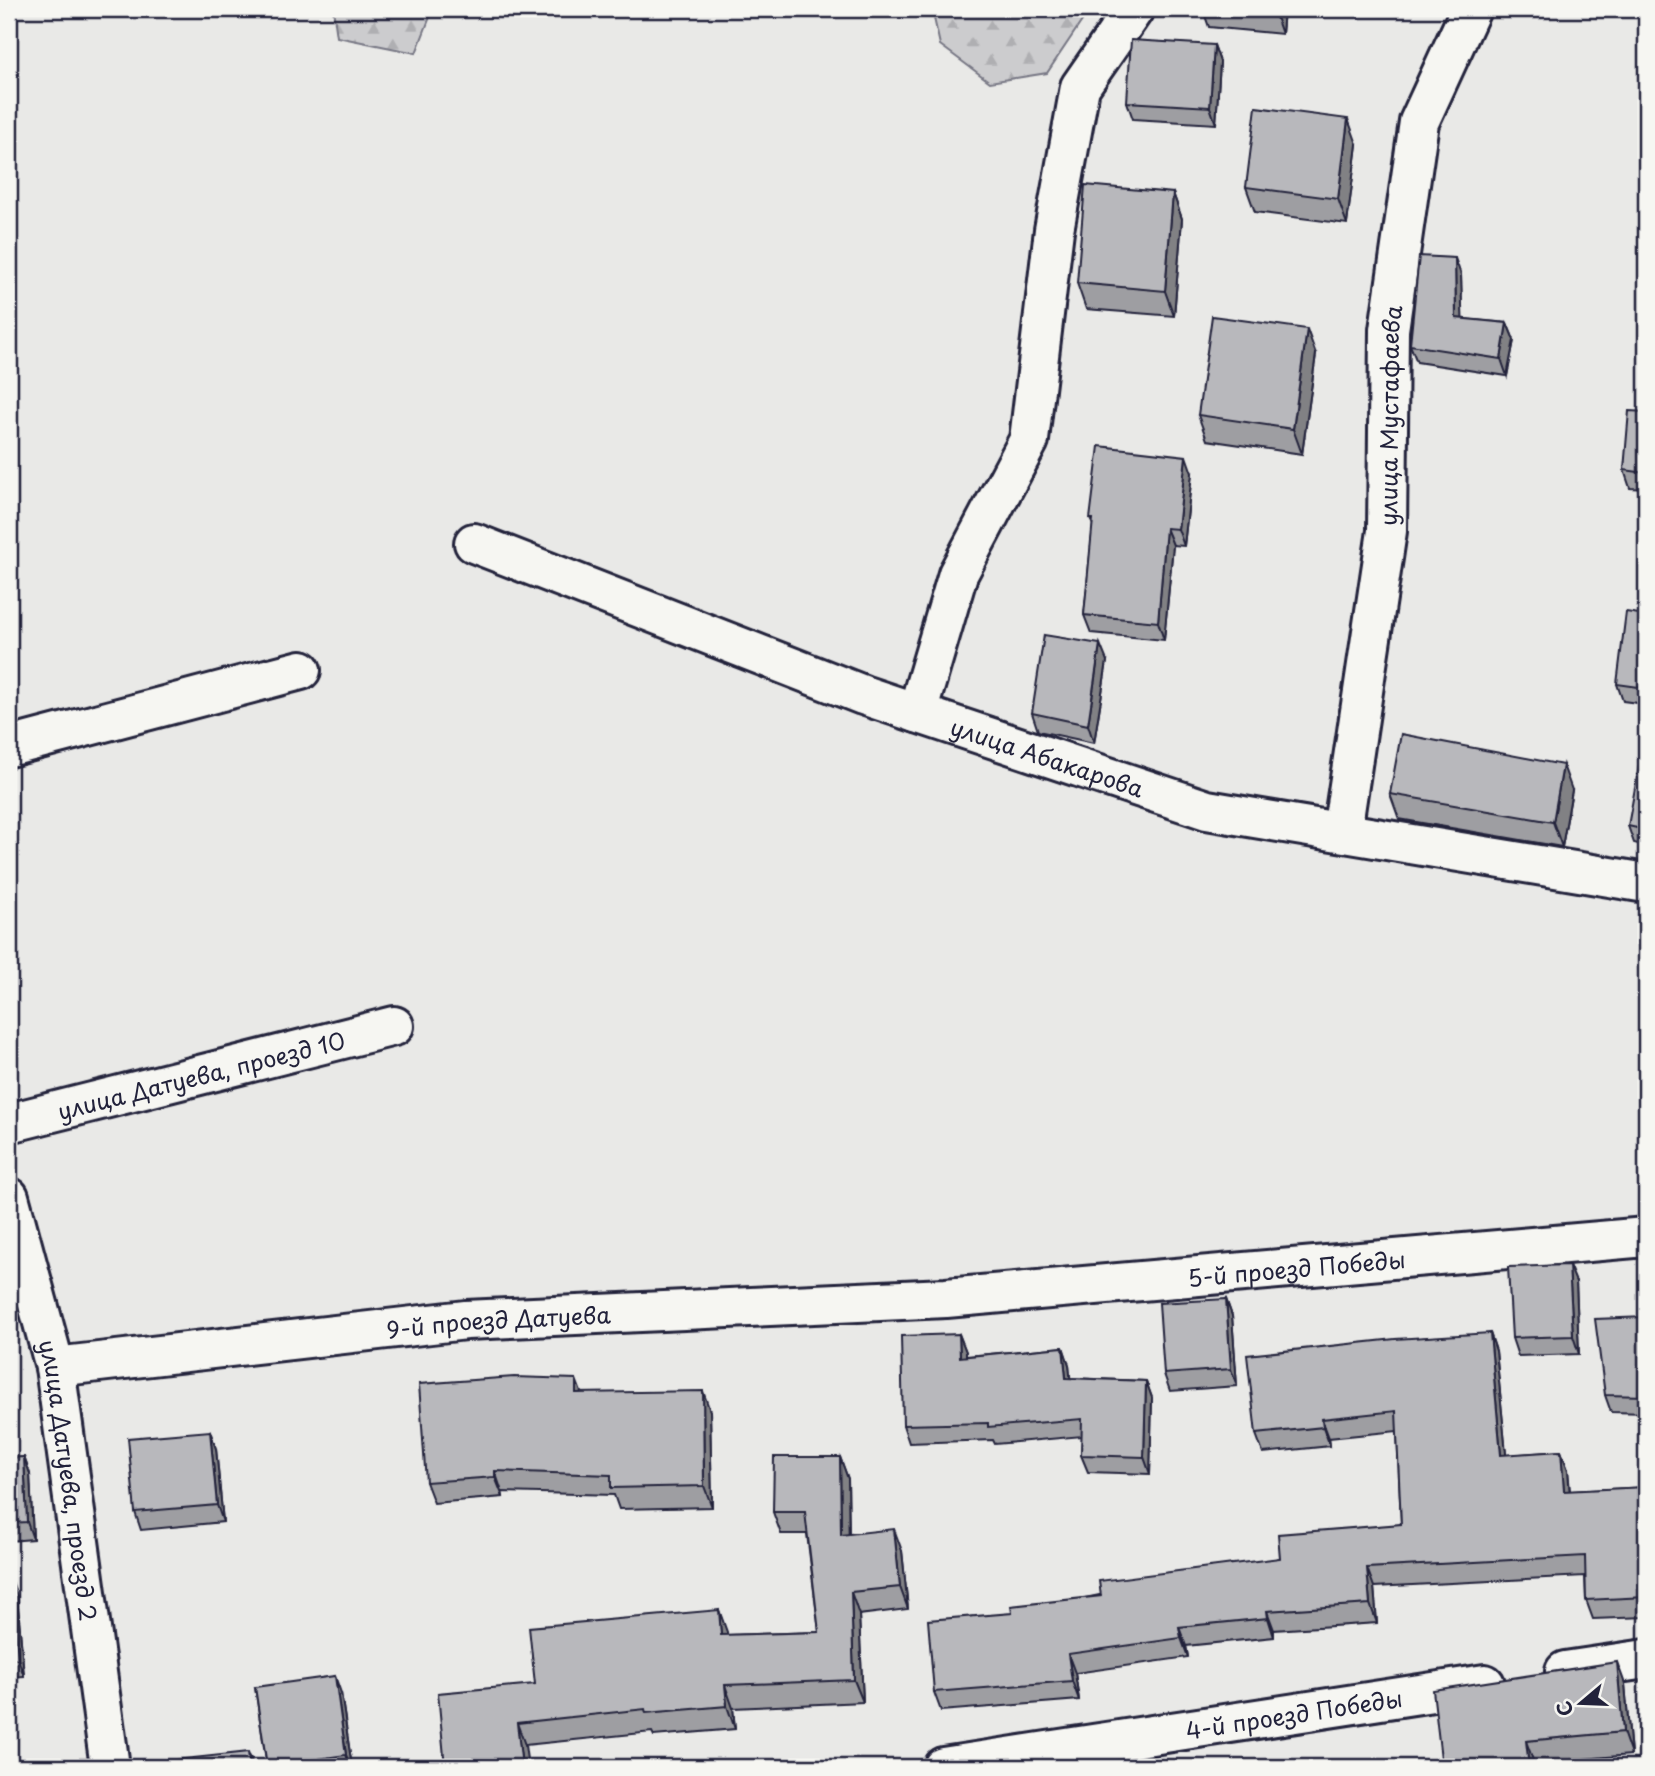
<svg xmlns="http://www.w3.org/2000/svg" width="1655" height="1776" font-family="'Playpen Sans',sans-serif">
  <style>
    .forest { fill: url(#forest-firs); stroke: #777784; stroke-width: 2 }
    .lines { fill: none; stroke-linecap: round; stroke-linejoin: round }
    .minor-casing { stroke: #22223b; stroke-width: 44 }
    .minor { stroke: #f6f6f2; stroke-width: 38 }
    .wall { fill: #9e9ea2; stroke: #22223b; stroke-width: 2 }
    .shaded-wall { fill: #818184; stroke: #22223b; stroke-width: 2 }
    .building { fill: #b8b8bc; stroke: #22223b; stroke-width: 2 }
    .labels { text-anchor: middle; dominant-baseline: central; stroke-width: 7; stroke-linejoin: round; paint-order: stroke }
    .street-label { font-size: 23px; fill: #22223b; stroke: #f6f6f2 }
  </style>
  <defs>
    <pattern id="forest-firs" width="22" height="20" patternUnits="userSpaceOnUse" patternTransform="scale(1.75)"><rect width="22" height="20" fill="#ccccce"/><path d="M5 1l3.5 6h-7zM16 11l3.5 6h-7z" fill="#afafb2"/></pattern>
  </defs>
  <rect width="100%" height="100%" fill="#e9e9e7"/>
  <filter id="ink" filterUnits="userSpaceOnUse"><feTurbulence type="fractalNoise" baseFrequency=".0143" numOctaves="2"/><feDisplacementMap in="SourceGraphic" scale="14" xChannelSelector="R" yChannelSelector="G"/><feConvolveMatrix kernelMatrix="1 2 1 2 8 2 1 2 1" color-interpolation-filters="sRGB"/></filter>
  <g filter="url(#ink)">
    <g class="forest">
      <polygon points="333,9 433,9 416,53 337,37"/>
      <polygon points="932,9 1090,9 1047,73 990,82 940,45"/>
    </g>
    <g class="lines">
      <defs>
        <g id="minor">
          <path id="s1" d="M474,543L863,695L1207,810L1646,883"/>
          <polyline points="917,713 958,574 1029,440 1054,230 1080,87 1134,9"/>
          <polyline points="9,747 301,670"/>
          <path id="s2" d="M1342,832L1387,531L1389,330L1419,122L1471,9"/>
          <path id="s3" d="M9,1123L394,1026"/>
          <path id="s4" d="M9,1197L55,1367L110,1767"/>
          <path id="s5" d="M55,1367L466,1320L946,1298L1646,1237"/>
          <polyline points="1565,1671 1646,1659"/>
          <path id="s6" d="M943,1767L1485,1684"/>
        </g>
      </defs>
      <use href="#minor" class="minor-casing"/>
      <use href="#minor" class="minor"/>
    </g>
    <g class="wall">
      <polygon points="1284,9 1282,34 1209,27 1203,10"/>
      <polygon points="1214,45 1220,62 1216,124 1133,119 1127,102"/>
      <polygon points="1357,144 1347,224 1255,212 1246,187"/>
      <polygon points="1173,193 1182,219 1174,316 1086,309 1077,283"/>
      <polygon points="1461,275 1462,319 1507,323 1514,340 1507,376 1417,362 1410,345"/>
      <polygon points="1316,354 1302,454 1207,440 1198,415"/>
      <polygon points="1646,412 1646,489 1630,488 1624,470"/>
      <polygon points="1192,473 1184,546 1173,545 1164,640 1091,633 1084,615 1093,525 1090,519"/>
      <polygon points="1646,615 1646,704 1623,701 1617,684"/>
      <polygon points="1107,661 1094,743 1038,731 1032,713"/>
      <polygon points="1646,768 1646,846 1634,843 1628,826"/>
      <polygon points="1572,790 1562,847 1399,819 1390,794"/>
      <polygon points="1576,1282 1579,1354 1518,1356 1512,1338"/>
      <polygon points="1226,1299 1232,1316 1237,1386 1170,1391 1164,1374"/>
      <polygon points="1646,1317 1646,1413 1611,1412 1605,1395"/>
      <polygon points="1490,1333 1496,1351 1506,1455 1561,1451 1568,1470 1570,1491 1646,1487 1646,1617 1593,1619 1586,1600 1585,1576 1374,1587 1377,1623 1274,1630 1274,1637 1186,1646 1188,1657 1075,1673 1079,1700 941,1711 934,1692 1012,1613 1280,1558 1401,1524 1397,1431 1329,1438 1330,1446 1263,1453 1256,1434"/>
      <polygon points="959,1334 966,1352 966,1356 1063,1347 1069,1365 1070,1378 1146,1381 1152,1398 1150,1474 1088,1472 1081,1455 1082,1436 995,1444 993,1440 909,1443 903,1425"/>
      <polygon points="581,1393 710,1411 712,1507 619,1509 614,1495 502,1492 503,1497 434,1503 426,1482"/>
      <polygon points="210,1431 216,1449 223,1522 141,1530 135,1512"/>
      <polygon points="24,1457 30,1474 33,1539 9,1541 9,1458"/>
      <polygon points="840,1457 848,1479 849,1534 902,1551 908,1609 859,1615 863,1702 733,1708 735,1729 654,1736 652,1732 525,1745 445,1767 535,1684 719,1610 727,1635 819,1632 807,1534 781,1534 773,1512"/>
      <polygon points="9,1579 17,1596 24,1676 9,1677"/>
      <polygon points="1625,1684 1631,1755 1534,1763 1534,1767 1442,1767"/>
      <polygon points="255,1687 341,1693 352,1767 267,1767"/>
    </g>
    <g class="shaded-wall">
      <polygon points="1276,9 1284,9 1282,34 1276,17"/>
      <polygon points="1214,45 1220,62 1216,124 1210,107"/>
      <polygon points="1348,119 1357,144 1347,224 1338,199"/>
      <polygon points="1173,193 1182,219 1174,316 1165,291"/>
      <polygon points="1455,258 1461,275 1463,335 1456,318"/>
      <polygon points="1507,323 1514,340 1507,376 1501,359"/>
      <polygon points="1307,329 1316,354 1302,454 1293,429"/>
      <polygon points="1186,456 1192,473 1184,546 1178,529"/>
      <polygon points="1166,528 1173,545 1164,640 1158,622"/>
      <polygon points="1100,644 1107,661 1094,743 1088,725"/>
      <polygon points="1563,765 1572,790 1562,847 1553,822"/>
      <polygon points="1569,1265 1576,1282 1579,1354 1573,1336"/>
      <polygon points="1226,1299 1232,1316 1237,1386 1231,1369"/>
      <polygon points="1490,1333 1496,1351 1508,1474 1501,1455"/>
      <polygon points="959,1334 966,1352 966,1374 960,1357"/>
      <polygon points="1063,1347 1069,1365 1072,1395 1066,1378"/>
      <polygon points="576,1379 584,1400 576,1393"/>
      <polygon points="1146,1381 1152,1398 1150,1474 1144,1457"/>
      <polygon points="703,1391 710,1411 712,1507 704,1486"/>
      <polygon points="1322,1419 1329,1438 1330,1446 1323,1427"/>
      <polygon points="210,1431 216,1449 223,1522 217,1505"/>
      <polygon points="1561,1451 1568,1470 1571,1510 1564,1491"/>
      <polygon points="24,1457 30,1474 33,1539 27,1522"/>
      <polygon points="840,1457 848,1479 849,1557 841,1535"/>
      <polygon points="495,1471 502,1492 503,1497 495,1477"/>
      <polygon points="894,1529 902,1551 908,1609 900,1587"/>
      <polygon points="1367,1568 1374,1587 1377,1623 1370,1604"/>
      <polygon points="11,1578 17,1596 24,1676 18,1659"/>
      <polygon points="851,1592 859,1615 863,1702 854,1680"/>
      <polygon points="719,1610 727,1632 729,1658 721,1635"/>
      <polygon points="1267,1611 1274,1630 1274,1637 1268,1618"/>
      <polygon points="1179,1627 1186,1646 1188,1657 1181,1638"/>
      <polygon points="1068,1654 1075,1673 1079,1700 1072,1681"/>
      <polygon points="1617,1662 1625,1684 1631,1755 1623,1732"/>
      <polygon points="335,1676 341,1693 352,1767 351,1767 346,1755"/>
      <polygon points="725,1685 733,1708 735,1729 727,1706"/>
      <polygon points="517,1723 525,1745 528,1767 522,1767"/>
      <polygon points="1526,1741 1534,1763 1534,1767 1529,1767"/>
      <polygon points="248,1752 254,1767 250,1767"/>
    </g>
    <g class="building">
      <polygon points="1203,9 1276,9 1276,17 1203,10"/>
      <polygon points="1131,40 1214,45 1210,107 1127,102"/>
      <polygon points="1256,107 1348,119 1338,199 1246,187"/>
      <polygon points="1085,185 1173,193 1165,291 1077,283"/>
      <polygon points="1419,256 1455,258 1456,318 1507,323 1501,359 1410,345"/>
      <polygon points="1212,316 1307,329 1293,429 1198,415"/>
      <polygon points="1629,411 1646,412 1646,473 1624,470"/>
      <polygon points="1099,446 1186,456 1178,529 1166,528 1158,622 1084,615 1093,519 1090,519"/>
      <polygon points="1626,612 1646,615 1646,688 1617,684"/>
      <polygon points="1044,635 1100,644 1088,725 1032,713"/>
      <polygon points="1401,734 1563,765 1553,822 1390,794"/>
      <polygon points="1639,766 1646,768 1646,830 1628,826"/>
      <polygon points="1569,1265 1573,1336 1512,1338 1508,1267"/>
      <polygon points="1226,1299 1231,1369 1164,1374 1159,1303"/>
      <polygon points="1646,1317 1646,1396 1605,1395 1595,1319"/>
      <polygon points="1490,1333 1501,1455 1561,1451 1564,1491 1646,1487 1646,1597 1586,1600 1585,1556 1367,1568 1370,1604 1267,1611 1268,1618 1179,1627 1181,1638 1068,1654 1072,1681 934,1692 928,1620 1012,1613 1011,1606 1101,1596 1099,1581 1280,1558 1278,1534 1401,1524 1396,1411 1322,1419 1323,1427 1256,1434 1247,1355 1395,1339"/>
      <polygon points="959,1334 960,1357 1063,1347 1066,1378 1146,1381 1144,1457 1081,1455 1082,1419 988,1427 988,1423 903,1425 901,1336"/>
      <polygon points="514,1377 576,1379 576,1393 703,1391 704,1486 611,1488 611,1475 495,1471 495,1477 426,1482 419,1384"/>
      <polygon points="210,1431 217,1505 135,1512 128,1438"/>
      <polygon points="24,1457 27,1522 9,1523 9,1458"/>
      <polygon points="774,1457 840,1457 841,1535 894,1529 900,1587 851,1592 854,1680 725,1685 727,1706 646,1713 645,1709 517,1723 522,1767 445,1767 438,1693 535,1684 529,1627 719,1610 721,1635 819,1632 805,1512 773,1512"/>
      <polygon points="11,1578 18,1659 9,1659 9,1579"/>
      <polygon points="1617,1662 1623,1732 1526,1741 1529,1766 1520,1767 1442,1767 1433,1690"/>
      <polygon points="335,1676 346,1755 267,1766 255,1687"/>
      <polygon points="248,1752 250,1767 168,1767 167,1761"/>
      <rect x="9" y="1762" width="27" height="5"/>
    </g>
  </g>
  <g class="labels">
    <g class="street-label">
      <text stroke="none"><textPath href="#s2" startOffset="420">улица Мустафаева</textPath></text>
      <text stroke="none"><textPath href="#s1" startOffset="612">улица Абакарова</textPath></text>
      <text stroke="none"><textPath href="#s3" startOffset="198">улица Датуева, проезд 10</textPath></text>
      <text stroke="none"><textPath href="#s5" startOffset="1246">5-й проезд Победы</textPath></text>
      <text stroke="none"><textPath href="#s5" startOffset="446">9-й проезд Датуева</textPath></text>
      <text stroke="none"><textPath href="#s4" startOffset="290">улица Датуева, проезд 2</textPath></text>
      <text stroke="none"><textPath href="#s6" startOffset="355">4-й проезд Победы</textPath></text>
    </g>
  </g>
  <rect width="1655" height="1776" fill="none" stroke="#f6f6f2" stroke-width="35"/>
  <rect x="18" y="18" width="1620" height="1741" fill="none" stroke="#22223b" stroke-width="2.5" filter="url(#ink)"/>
  <g transform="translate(1581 1703) rotate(251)" stroke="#f6f6f2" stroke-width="5" paint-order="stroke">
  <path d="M0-5L12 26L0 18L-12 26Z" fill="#22223b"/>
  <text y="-10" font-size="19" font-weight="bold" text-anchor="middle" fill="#22223b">С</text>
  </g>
</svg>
